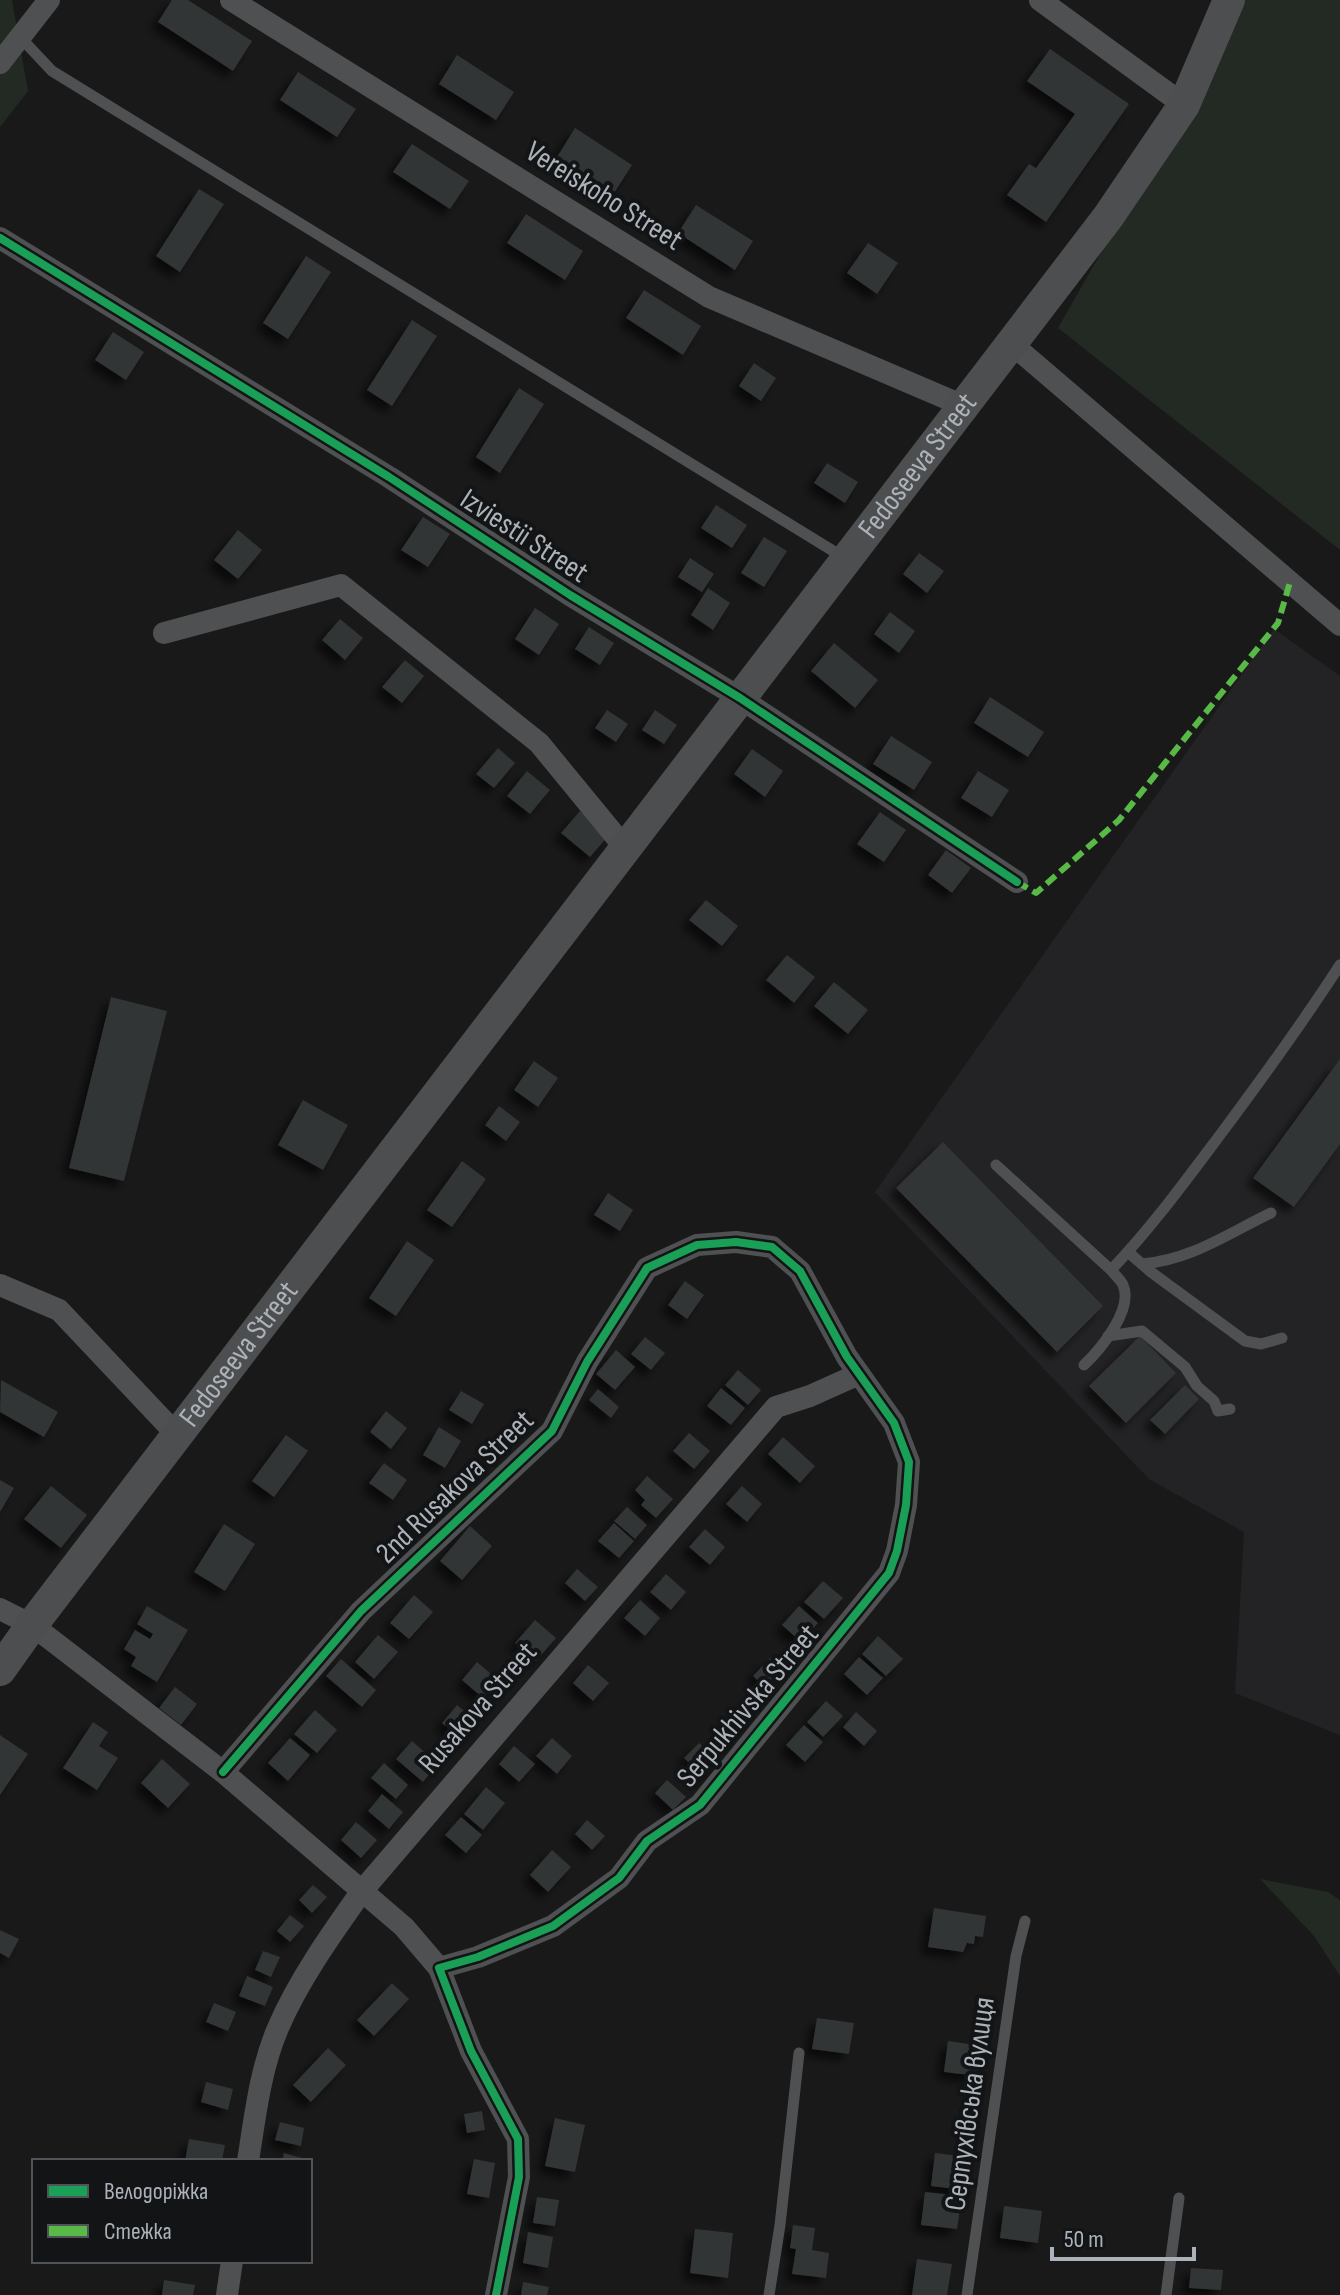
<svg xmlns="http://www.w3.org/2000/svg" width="1340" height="2295" font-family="'Sofia Sans Condensed',sans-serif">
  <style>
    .built { fill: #232325 }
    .green { fill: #232923 }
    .building { fill: #333434; filter: url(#shadow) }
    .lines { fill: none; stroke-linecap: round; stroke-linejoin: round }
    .service { stroke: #4e5052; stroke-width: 11 }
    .minor { stroke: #4e5052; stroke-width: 22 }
    .secondary { stroke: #4d4e50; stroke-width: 32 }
    .quiet { stroke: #58b947; stroke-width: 6; stroke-dasharray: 12 6; stroke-linecap: butt }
    .cycleway-casing { stroke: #131415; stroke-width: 13 }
    .cycleway { stroke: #1a9f57; stroke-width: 8 }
    .labels { text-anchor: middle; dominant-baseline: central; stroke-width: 8; stroke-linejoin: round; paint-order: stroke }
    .street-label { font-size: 30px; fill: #acb2b9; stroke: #131415 }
  </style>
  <defs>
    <filter id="shadow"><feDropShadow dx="-7" dy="7" stdDeviation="4" flood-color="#0009"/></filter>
  </defs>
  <rect width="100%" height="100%" fill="#191919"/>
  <polygon class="built" points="1274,629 1340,676 1340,1735 1235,1693 1244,1532 1149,1479 875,1192"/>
  <g class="green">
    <polygon points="0,0 12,0 28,91 0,127"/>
    <polygon points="1245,0 1340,0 1340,550 1058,328"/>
    <polygon points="1260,1879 1328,1892 1340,1900 1340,1976 1314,1936"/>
  </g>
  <g class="building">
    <polygon points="172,0 188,0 252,41 233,71 158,22"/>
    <polygon points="1050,49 1129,104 1046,222 1007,195 1029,164 1036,168 1075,114 1027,81"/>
    <polygon points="457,55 514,92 496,120 439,84"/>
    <polygon points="298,72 356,109 337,137 280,100"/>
    <polygon points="575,128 632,165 614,193 557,157"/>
    <polygon points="412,144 469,181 450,209 393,172"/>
    <polygon points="199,189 224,204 180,272 156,256"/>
    <polygon points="696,205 753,241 735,270 678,233"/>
    <polygon points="526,214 583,251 565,280 507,243"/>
    <polygon points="868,243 898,263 877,294 847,273"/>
    <polygon points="306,256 331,272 288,339 263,323"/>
    <polygon points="644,290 701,326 683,355 626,318"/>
    <polygon points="412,320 437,336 392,406 367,390"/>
    <polygon points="113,332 144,352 126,380 95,360"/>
    <polygon points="754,363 776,378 761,401 739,386"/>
    <polygon points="519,388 544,404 500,473 476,457"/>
    <polygon points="827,463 858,482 845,503 814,483"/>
    <polygon points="716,505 747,525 732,548 701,528"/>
    <polygon points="423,517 450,534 428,567 401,550"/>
    <polygon points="238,530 262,550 238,579 214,560"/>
    <polygon points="764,537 787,551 764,587 741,573"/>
    <polygon points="919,553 944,571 927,593 903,574"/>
    <polygon points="690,558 714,574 702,592 678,577"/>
    <polygon points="708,588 730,603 713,630 691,615"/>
    <polygon points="535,608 559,624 539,655 515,639"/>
    <polygon points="890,612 915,631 899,653 874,634"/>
    <polygon points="340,619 363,638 345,660 322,640"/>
    <polygon points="589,627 614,643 600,665 575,649"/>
    <polygon points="834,643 878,680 855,708 811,671"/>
    <polygon points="405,660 424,676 402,703 382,687"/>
    <polygon points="990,697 1044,732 1028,757 974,723"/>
    <polygon points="607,710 628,724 616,742 595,728"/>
    <polygon points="655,710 677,725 664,744 642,730"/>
    <polygon points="891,736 932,762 914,790 873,764"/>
    <polygon points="498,748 515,763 494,788 476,774"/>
    <polygon points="752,749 783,771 765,797 734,774"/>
    <polygon points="527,771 550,790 530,814 507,796"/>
    <polygon points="978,771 1009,790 992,817 961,798"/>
    <polygon points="580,811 609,835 590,857 561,833"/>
    <polygon points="880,812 906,830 884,862 857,844"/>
    <polygon points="946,850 971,868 952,893 928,875"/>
    <polygon points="706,900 738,926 722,946 689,920"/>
    <polygon points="787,955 815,977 794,1003 766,980"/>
    <polygon points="834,982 868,1010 848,1034 814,1006"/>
    <polygon points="111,997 167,1011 124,1181 69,1168"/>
    <polygon points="1340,1059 1340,1144 1294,1207 1253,1178"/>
    <polygon points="534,1061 558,1078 538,1107 514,1090"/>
    <polygon points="303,1100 348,1125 323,1170 278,1145"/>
    <polygon points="499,1106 520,1122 506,1141 485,1125"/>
    <polygon points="943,1142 1103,1306 1057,1352 896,1188"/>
    <polygon points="462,1161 486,1179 452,1227 427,1210"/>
    <polygon points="608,1193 633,1210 620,1231 594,1215"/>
    <polygon points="407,1241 434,1260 396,1316 369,1298"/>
    <polygon points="685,1281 704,1295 687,1319 668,1305"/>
    <polygon points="1140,1336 1176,1373 1126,1423 1089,1386"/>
    <polygon points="645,1337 665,1353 651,1370 631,1354"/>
    <polygon points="616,1350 635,1367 615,1390 596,1374"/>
    <polygon points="738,1370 761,1390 748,1405 725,1385"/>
    <polygon points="1,1380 58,1412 44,1437 0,1412"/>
    <polygon points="1185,1385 1199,1399 1165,1434 1150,1420"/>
    <polygon points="721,1388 745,1408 731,1425 707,1406"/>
    <polygon points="598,1389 619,1407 611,1418 589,1400"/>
    <polygon points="461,1391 484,1404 472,1424 449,1410"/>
    <polygon points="386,1411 407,1428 391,1449 370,1432"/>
    <polygon points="439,1427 461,1441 445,1468 423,1455"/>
    <polygon points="689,1433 710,1451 694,1469 673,1451"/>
    <polygon points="286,1435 308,1451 274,1497 252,1481"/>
    <polygon points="783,1437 815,1466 800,1483 768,1454"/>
    <polygon points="384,1463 407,1480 393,1500 369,1483"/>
    <polygon points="647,1476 673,1499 656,1518 641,1505 645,1500 635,1490"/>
    <polygon points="0,1480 14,1488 0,1512"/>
    <polygon points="51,1486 87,1515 61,1548 24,1519"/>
    <polygon points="742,1486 762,1504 747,1522 726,1504"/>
    <polygon points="627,1507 647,1525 635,1539 614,1521"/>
    <polygon points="614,1523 634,1541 619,1558 598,1541"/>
    <polygon points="224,1524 255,1544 225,1591 194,1572"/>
    <polygon points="470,1526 492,1546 462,1580 440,1561"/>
    <polygon points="705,1529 725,1547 710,1565 689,1547"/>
    <polygon points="577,1569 598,1587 585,1601 565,1583"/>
    <polygon points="666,1574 686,1592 671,1610 650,1592"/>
    <polygon points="823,1581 843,1598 824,1619 804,1602"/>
    <polygon points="414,1595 433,1612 409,1639 390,1623"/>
    <polygon points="640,1600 660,1618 645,1636 624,1618"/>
    <polygon points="147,1606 188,1630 157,1682 131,1666 136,1657 124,1649 135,1630 150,1639 153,1634 137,1624"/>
    <polygon points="799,1606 818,1623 801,1642 782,1625"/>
    <polygon points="535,1620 556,1638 536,1661 515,1643"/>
    <polygon points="378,1635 398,1652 374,1679 355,1662"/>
    <polygon points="878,1636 903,1659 886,1676 862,1654"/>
    <polygon points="859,1657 883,1678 867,1695 844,1674"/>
    <polygon points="770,1658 786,1674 770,1692 753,1676"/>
    <polygon points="341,1659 376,1690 362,1707 326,1676"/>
    <polygon points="477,1662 498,1680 483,1698 462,1680"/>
    <polygon points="588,1665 609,1683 593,1701 573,1683"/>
    <polygon points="175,1687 197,1704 181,1725 159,1708"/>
    <polygon points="826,1701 843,1716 823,1737 807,1722"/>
    <polygon points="457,1705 478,1723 463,1741 442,1723"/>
    <polygon points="315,1710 337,1730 317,1753 294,1734"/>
    <polygon points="856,1712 877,1731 864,1746 843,1727"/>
    <polygon points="93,1722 108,1732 99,1746 118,1758 97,1790 63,1768"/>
    <polygon points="804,1725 823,1742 805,1762 786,1745"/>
    <polygon points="0,1735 28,1754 0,1795"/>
    <polygon points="290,1738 310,1755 288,1781 268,1763"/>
    <polygon points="552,1738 572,1756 557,1774 536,1756"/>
    <polygon points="412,1741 438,1764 423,1782 396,1759"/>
    <polygon points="699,1743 718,1760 703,1776 684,1758"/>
    <polygon points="514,1746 535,1764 519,1782 499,1764"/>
    <polygon points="162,1759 190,1784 168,1808 141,1783"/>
    <polygon points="384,1763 408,1785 396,1799 371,1778"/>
    <polygon points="667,1780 686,1797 673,1810 655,1793"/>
    <polygon points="486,1787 505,1803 483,1830 464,1814"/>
    <polygon points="382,1794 403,1812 389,1829 368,1811"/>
    <polygon points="461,1817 482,1835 466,1853 445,1835"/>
    <polygon points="587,1820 605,1836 592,1850 575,1834"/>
    <polygon points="356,1822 377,1840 361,1858 341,1840"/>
    <polygon points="552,1850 571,1867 548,1892 530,1875"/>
    <polygon points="313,1885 327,1897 312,1913 299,1900"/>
    <polygon points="934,1908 986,1916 983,1937 975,1936 974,1944 967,1943 963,1952 928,1947"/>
    <polygon points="290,1915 304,1926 290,1942 277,1931"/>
    <polygon points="0,1930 19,1939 9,1958 0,1953"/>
    <polygon points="263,1951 280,1957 271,1977 255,1970"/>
    <polygon points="247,1976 273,1987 265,2006 239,1996"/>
    <polygon points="392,1983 409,1999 374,2036 357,2020"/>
    <polygon points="214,2003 236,2012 228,2031 206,2022"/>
    <polygon points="817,2018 854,2023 849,2054 812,2049"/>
    <polygon points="948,2041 982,2046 978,2076 944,2072"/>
    <polygon points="328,2048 346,2065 311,2102 293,2085"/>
    <polygon points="206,2082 233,2089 228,2110 201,2102"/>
    <polygon points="482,2111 485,2130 467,2133 464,2114"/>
    <polygon points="555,2118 585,2125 575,2172 545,2166"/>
    <polygon points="280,2122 304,2128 301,2146 275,2140"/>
    <polygon points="189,2139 225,2145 222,2161 185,2161"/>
    <polygon points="284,2153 309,2160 309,2161 282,2161"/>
    <polygon points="935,2153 968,2157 964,2190 931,2186"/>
    <polygon points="474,2159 495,2163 489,2198 467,2194"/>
    <polygon points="925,2192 962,2196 957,2229 921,2225"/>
    <polygon points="537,2197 559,2200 555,2226 533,2223"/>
    <polygon points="1004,2206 1042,2211 1038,2243 1000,2238"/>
    <polygon points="793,2225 815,2228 812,2250 829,2253 826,2278 792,2274 796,2249 790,2248"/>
    <polygon points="695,2229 733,2233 728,2278 690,2273"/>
    <polygon points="528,2232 553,2237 548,2268 523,2263"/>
    <polygon points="917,2259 952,2264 947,2295 912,2295"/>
    <polygon points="1191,2268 1223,2270 1221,2290 1189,2288"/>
    <polygon points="164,2280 195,2285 193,2295 162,2295"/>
    <polygon points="523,2282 549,2287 547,2295 521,2295"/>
  </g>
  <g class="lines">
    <g class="service">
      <polyline points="20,37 52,71 843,557"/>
      <path d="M996,1165L1111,1270C1152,1227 1187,1179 1223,1131C1264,1076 1303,1022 1340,965"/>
      <polyline points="1128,1252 1151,1272 1245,1341 1261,1344 1282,1338"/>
      <path d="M1142,1264C1191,1260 1227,1234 1271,1213"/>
      <polyline points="1108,1336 1142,1331 1185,1367 1197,1386 1214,1401 1218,1411 1230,1409"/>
      <path d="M1084,1365C1100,1350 1134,1309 1123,1285C1121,1280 1114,1274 1111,1270"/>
      <polyline points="769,2295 780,2225 799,2053"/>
      <polyline points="967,2295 1016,1956 1025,1921"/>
      <polyline points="1166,2295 1179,2198"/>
    </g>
    <g class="minor">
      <polyline points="231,0 709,297 964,406"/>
      <polyline points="1040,0 1184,105"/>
      <polyline points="0,63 49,0"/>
      <polyline points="0,238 389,477 570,595 740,698 1017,882"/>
      <polyline points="1013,345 1340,625"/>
      <polyline points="164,633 341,585 539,743 626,849"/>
      <polyline points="0,1285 59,1310 178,1436"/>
      <polyline points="0,1609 32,1625 223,1772 404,1927 439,1968"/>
      <polyline points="223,1772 361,1611 552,1431 587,1362 647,1268 697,1245 736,1242 772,1247 800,1271 847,1357 894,1423 909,1462 906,1505 897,1551 889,1573 700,1805 647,1841 619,1878 553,1926 478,1957 439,1968 471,2051 518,2139 519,2177 496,2295"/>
      <path d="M248,2161C255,2117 260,2070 278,2028C298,1981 332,1933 362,1891L776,1407L810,1396L859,1374"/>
      <polyline points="227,2295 232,2261"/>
    </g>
    <path class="secondary" id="s1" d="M0,1670L32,1625L1108,217L1184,105L1229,0"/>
    <polyline class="quiet" points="1017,882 1036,893 1119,820 1278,623 1290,582"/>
    <defs>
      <g id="cycleway">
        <polyline points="0,238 389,477 570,595 740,698 1017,882"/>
        <polyline points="223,1772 361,1611 552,1431 587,1362 647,1268 697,1245 736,1242 772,1247 800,1271 847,1357 894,1423 909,1462 906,1505 897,1551 889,1573 700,1805 647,1841 619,1878 553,1926 478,1957 439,1968 471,2051 518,2139 519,2177 496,2295"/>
      </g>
    </defs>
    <use href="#cycleway" class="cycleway-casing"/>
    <use href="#cycleway" class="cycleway"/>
  </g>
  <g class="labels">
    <g class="street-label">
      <text transform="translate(604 196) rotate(32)">Vereiskoho Street</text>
      <text stroke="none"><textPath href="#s1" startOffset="1514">Fedoseeva Street</textPath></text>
      <text transform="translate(524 536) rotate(33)">Izviestii Street</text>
      <text stroke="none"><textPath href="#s1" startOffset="396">Fedoseeva Street</textPath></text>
      <text transform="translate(455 1487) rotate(-44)">2nd Rusakova Street</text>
      <text transform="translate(748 1706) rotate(-50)">Serpukhivska Street</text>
      <text transform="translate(478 1708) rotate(-49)">Rusakova Street</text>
      <text transform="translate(970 2104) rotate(-82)">Серпухівська вулиця</text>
    </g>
  </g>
  <rect x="32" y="2159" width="280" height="104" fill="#131415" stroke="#505357" stroke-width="2"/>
  <rect x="48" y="2185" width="40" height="12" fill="#1a9f57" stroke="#505357" stroke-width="2"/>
  <text x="104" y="2199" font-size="24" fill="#acb2b9">Велодоріжка</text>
  <rect x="48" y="2225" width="40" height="12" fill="#58b947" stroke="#505357" stroke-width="2"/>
  <text x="104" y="2239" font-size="24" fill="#acb2b9">Стежка</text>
  <path d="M1052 2247v12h142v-12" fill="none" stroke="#acb2b9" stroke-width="4"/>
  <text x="1064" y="2247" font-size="24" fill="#acb2b9" stroke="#131415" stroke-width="6" paint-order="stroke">50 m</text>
</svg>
